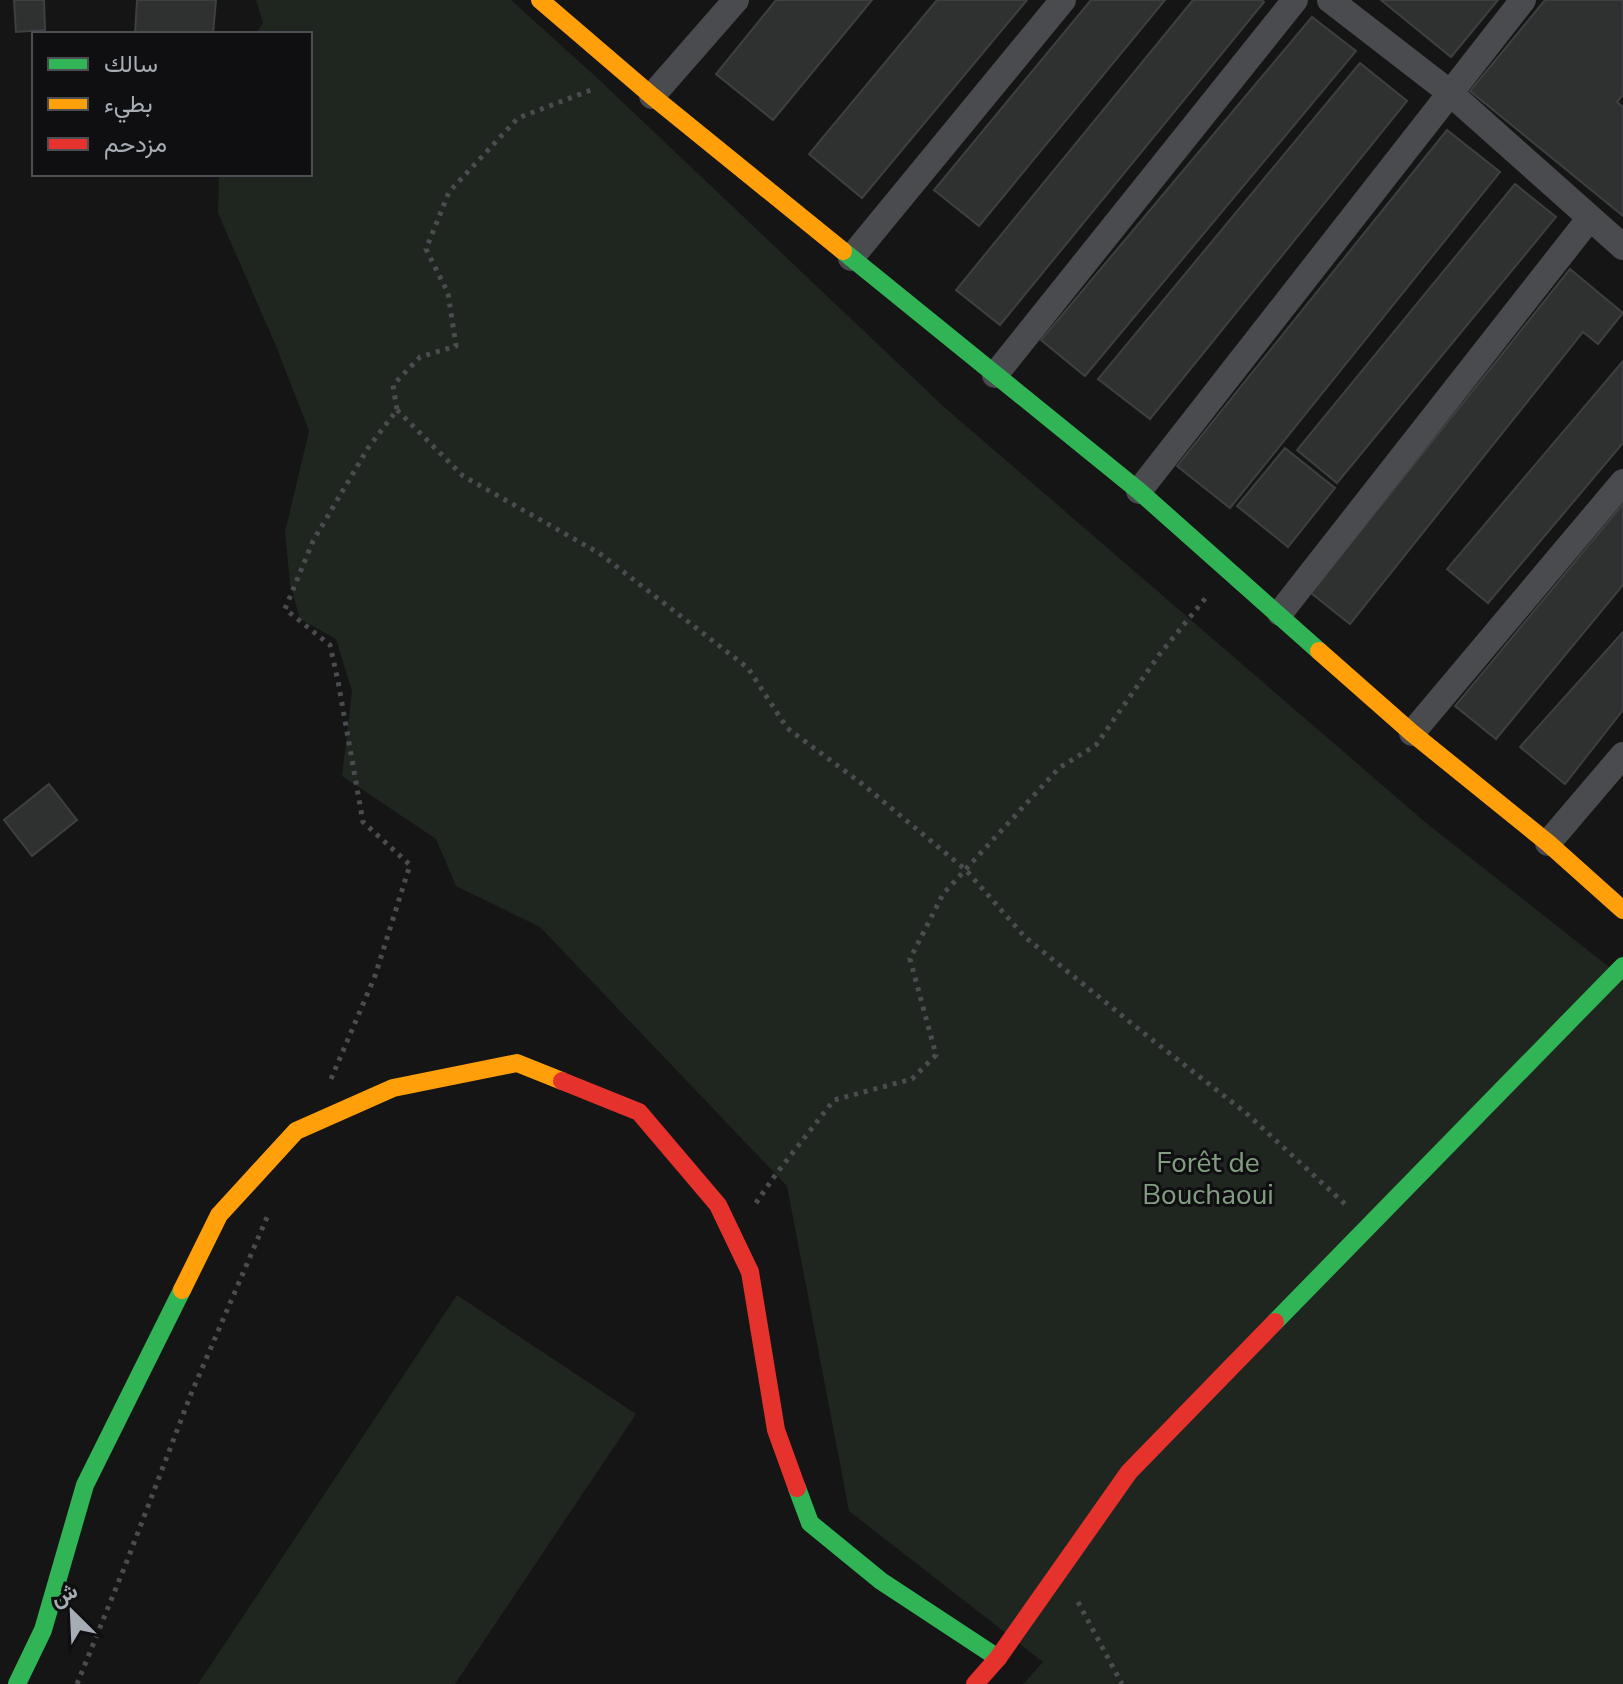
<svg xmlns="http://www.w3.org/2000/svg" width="1623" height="1684" font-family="'Nunito Sans',Vazirmatn,sans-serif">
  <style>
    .green { fill: #1f251f }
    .building { fill: #2f3030; stroke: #3d3f41; stroke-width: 2 }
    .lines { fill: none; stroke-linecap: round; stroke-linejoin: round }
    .path { stroke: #4b4c4f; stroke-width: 5; stroke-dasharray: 4 6; stroke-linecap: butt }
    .street { stroke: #494b4e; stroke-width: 26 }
    .fast { stroke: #30b455; stroke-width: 18 }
    .slow { stroke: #ff9f0a; stroke-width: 18 }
    .jam { stroke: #e5322d; stroke-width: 18 }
    .labels { text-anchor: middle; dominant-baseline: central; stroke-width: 6; stroke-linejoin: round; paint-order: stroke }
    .park-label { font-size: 28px; fill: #829e80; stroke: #0f0f11 }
  </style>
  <rect width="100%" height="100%" fill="#151515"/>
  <g class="green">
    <polygon points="256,0 511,0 595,76 943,406 1425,822 1623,978 1623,1684 1023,1684 1043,1662 849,1511 787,1186 540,927 456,886 436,839 342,776 352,691 336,639 300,619 290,584 285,532 309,431 276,346 218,213 219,174 310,174 310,34 256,34 263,23"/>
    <polygon points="457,1295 636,1414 455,1684 198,1684"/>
  </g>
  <g class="building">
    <polygon points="14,0 44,0 45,30 16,32"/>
    <polygon points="137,0 216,0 213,34 135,34"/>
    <polygon points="776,0 872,0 773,120 716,74"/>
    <polygon points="937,0 1027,0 862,198 809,154"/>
    <polygon points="1091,0 1165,0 979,226 934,190"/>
    <polygon points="1193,0 1262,0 1264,2 1000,325 956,290"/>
    <polygon points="1381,0 1498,0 1451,57"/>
    <polygon points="1545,0 1623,0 1623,95 1617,102 1623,107 1623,216 1470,91"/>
    <polygon points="1312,17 1356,51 1085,376 1041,340"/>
    <polygon points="1360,63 1407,101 1150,419 1098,379"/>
    <polygon points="1447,130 1500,172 1230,508 1177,466"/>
    <polygon points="1515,184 1556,217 1337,483 1297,450"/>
    <polygon points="1570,269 1623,313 1598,344 1583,332 1350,624 1311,593"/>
    <polygon points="1623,361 1623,443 1488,603 1447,569"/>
    <polygon points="1285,448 1335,488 1288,547 1237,506"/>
    <polygon points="1623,504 1623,585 1496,739 1455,706"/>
    <polygon points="1623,632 1623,710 1565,784 1520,747"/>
    <polygon points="49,784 77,820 32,856 4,820"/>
  </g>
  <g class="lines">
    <g class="path">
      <polyline points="397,410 463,476 599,553 748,668 787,728 861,783 966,870 1025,937 1141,1031 1246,1113 1345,1204"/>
      <polyline points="331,1079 375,976 410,865 363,822 338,681 330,645 285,609 313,541 368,448 397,410 393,385 420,357 456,346 448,293 426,249 449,192 518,118 591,90"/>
      <polyline points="756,1203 776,1174 834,1100 912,1079 936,1055 910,959 943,894 1059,768 1096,745 1159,655 1208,595"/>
      <polyline points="1078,1602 1122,1684"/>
      <polyline points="77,1684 127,1561 191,1394 268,1215"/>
    </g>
    <g class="street">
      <polyline points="1330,0 1449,92 1623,247"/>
      <polyline points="652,96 736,0"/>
      <polyline points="851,258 1063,0"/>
      <polyline points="995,375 1295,0"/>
      <polyline points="1139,491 1523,0"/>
      <polyline points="1280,613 1589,219"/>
      <polyline points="1412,733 1623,482"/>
      <polyline points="1548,843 1623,755"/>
    </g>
    <g class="fast">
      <polyline points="843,251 1139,491 1319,651"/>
      <polyline points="1275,1322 1623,966"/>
      <polyline points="797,1488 810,1523 881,1581 998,1658"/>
      <polyline points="17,1684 43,1630 85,1485 182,1290"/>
    </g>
    <g class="slow">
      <polyline points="540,0 652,96 843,251"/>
      <polyline points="1319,651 1412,733 1548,843 1623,910"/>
      <polyline points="182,1290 219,1215 296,1131 393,1088 517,1063 562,1081"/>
    </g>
    <g class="jam">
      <polyline points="562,1081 639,1112 718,1205 750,1272 776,1430 797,1488"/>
      <polyline points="975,1684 998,1658 1129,1472 1275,1322"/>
    </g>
  </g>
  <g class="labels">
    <g class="park-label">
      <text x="1208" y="1163">Forêt de<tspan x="1208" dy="32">Bouchaoui</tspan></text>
    </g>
  </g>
  <rect x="32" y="32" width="280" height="144" fill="#0f0f11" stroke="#4c4e53" stroke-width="2"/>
  <rect x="48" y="58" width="40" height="12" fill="#30b455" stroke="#4c4e53" stroke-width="2"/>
  <text x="104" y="72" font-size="24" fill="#a7adb5">سالك</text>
  <rect x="48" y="98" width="40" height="12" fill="#ff9f0a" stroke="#4c4e53" stroke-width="2"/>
  <text x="104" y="112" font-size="24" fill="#a7adb5">بطيء</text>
  <rect x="48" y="138" width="40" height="12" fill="#e5322d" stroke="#4c4e53" stroke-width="2"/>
  <text x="104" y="152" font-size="24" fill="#a7adb5">مزدحم</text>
  <g transform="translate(72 1612) rotate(336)" stroke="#0f0f11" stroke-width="6" paint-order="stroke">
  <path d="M0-6L14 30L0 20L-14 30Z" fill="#a7adb5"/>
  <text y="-12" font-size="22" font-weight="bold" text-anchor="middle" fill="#a7adb5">ش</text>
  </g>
</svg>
